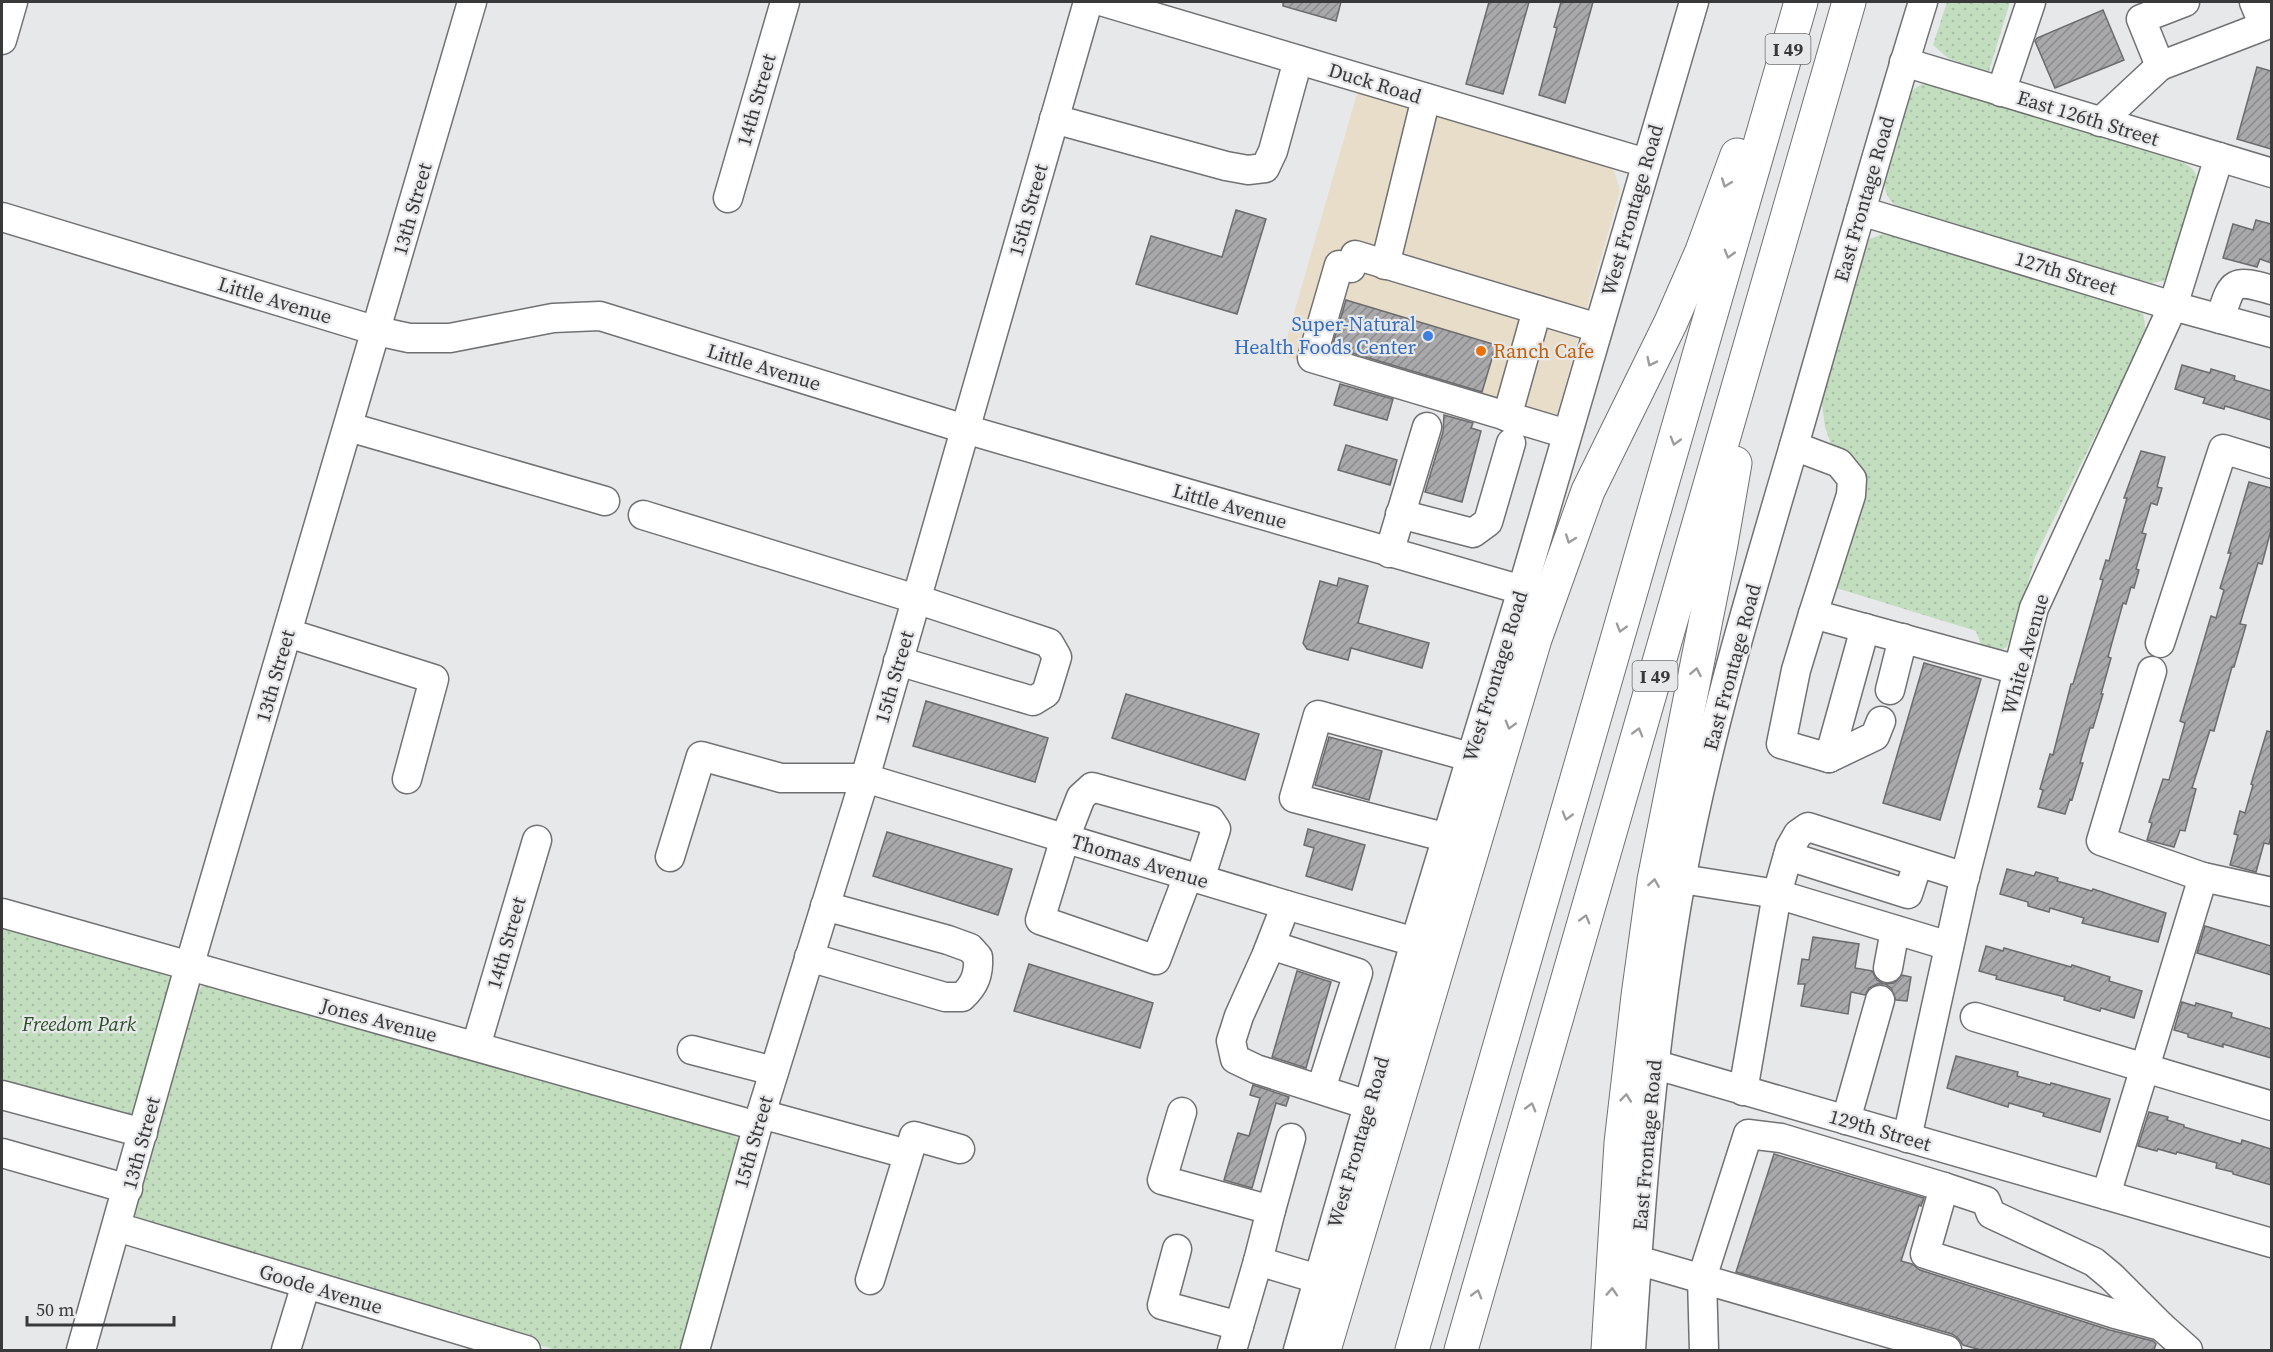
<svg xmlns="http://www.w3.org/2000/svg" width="2273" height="1352" font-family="'Source Serif 4',serif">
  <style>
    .commercial { fill: #e7ddc8 }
    .grass { fill: url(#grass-dots) }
    .building { fill: url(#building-hatch); stroke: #6c6b6e; stroke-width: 1.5 }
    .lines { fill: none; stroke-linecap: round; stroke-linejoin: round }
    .minor-casing { stroke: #717174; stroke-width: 31 }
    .highway-casing { stroke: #717174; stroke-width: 35 }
    .minor { stroke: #fff; stroke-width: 28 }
    .highway { stroke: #fff; stroke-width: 33 }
    .oneway { stroke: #9c9c9c }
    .shop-dot { fill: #3f7fe0; stroke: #e7e8ea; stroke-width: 2 }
    .food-dot { fill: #e8710a; stroke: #e7e8ea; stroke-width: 2 }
    .labels { text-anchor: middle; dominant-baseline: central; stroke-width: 4.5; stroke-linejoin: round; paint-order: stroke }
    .shield { fill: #e7e8ea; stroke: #6d6e6f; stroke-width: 1.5 }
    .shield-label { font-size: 18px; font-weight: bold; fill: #39393a }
    .street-label { font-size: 20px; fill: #39393a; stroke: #e7e8ea }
    .shop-label { font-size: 20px; fill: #366cbe; stroke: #e7e8ea; text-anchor: end }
    .food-label { font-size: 20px; fill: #c56008; stroke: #e7e8ea; text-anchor: start }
    .park-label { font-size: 20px; font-style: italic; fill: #284f26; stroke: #e7e8ea }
  </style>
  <defs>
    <pattern id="grass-dots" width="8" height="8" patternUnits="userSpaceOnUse" patternTransform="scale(1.5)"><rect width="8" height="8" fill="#c2debf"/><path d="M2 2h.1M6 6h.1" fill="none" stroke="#a7bfa5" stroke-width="1.8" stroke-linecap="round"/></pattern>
    <pattern id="building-hatch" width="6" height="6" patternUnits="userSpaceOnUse" patternTransform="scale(1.5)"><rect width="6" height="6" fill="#a9a8ab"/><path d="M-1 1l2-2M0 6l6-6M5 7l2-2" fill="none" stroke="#8b8a8c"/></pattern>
  </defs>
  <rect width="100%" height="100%" fill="#e7e8ea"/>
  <polygon class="commercial" points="1358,90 1606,165 1614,171 1620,190 1550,439 1282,355"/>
  <g class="grass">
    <polygon points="1947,2 2010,2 1988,74 1948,58 1933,45"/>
    <path d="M1935,82L2184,163C2195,169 2197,174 2198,186L2172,274L2163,281L2151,283L1898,208C1888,200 1885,193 1884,181L1909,94C1917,85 1923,83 1935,82Z"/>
    <path d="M1883,234L1903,236L2131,305L2143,312L2146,333L2035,557L2019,616C2012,625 2012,636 2007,647L1995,653H1984L1976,631L1833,587L1848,455L1831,444L1825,427L1821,396L1869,239Z"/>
    <polygon points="2,922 164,973 170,978 171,985 134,1117 2,1080"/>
    <polygon points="209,983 727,1129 739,1140 741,1147 682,1350 556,1350 153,1228 138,1221 132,1207 193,1001 201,987"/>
  </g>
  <g class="building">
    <polygon points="1283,2 1341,2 1336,21 1283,6"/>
    <polygon points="1489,2 1529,2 1503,94 1466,84"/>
    <polygon points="1561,2 1593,2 1565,103 1539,95 1557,28 1554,27"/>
    <polygon points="2103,10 2124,60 2055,88 2035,41 2037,38"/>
    <polygon points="2257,67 2271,71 2271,149 2237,139"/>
    <polygon points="1236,210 1266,219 1237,314 1136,284 1151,236 1222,257"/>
    <polygon points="2256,220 2271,224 2271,263 2260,259 2257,267 2223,258 2233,224 2253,230"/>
    <polygon points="1346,300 1496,345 1482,392 1332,347"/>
    <polygon points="2182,365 2210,373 2211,369 2235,376 2234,380 2271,391 2271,420 2225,406 2224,409 2203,403 2205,398 2175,389"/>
    <polygon points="1340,384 1393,399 1387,420 1334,405"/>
    <polygon points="1444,415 1473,423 1471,428 1481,431 1462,502 1425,492 1443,432"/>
    <polygon points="1346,445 1397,460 1390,485 1338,470"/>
    <polygon points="2141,451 2165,457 2157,487 2162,488 2157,505 2151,503 2142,533 2146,534 2136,569 2139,570 2134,588 2131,587 2126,604 2123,603 2108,657 2111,658 2101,694 2103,694 2093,728 2090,728 2080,763 2083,763 2072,800 2070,799 2065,814 2038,807 2043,790 2040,789 2050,754 2053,755 2071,684 2073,684 2103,580 2100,579 2106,560 2109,561 2127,498 2124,498"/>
    <polygon points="2249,482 2271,488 2271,530 2262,564 2258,563 2240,624 2246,625 2234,667 2232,667 2214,731 2210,730 2192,788 2196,789 2185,831 2180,830 2174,847 2147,840 2152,823 2149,822 2163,779 2169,780 2185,723 2180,721 2211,616 2216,618 2224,590 2220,588 2231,553 2228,553"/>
    <polygon points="1339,578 1368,586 1358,623 1429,643 1422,668 1351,648 1348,660 1307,649 1303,643 1320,581 1337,586"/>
    <polygon points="1924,663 1981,679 1940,820 1883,803"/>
    <polygon points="1126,694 1259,734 1245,780 1112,738"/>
    <polygon points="926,701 1048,738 1035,782 913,746"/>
    <polygon points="2267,731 2271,732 2271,836 2269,844 2264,843 2256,872 2230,865 2238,835 2234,834 2240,811 2245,813 2253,785 2251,784"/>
    <polygon points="1329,737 1382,751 1369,800 1315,785"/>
    <polygon points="1308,829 1365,845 1352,890 1306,876 1314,848 1304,845"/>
    <polygon points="887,832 1012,869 998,915 873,876"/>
    <polygon points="2007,869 2034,876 2036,872 2058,878 2057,881 2092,891 2093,889 2166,913 2158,942 2082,923 2084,918 2050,908 2049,912 2028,906 2028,902 2000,894"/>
    <polygon points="2205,926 2271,946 2271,975 2197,953"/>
    <polygon points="1813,937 1859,944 1855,968 1872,971 1877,980 1884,984 1894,983 1902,975 1911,977 1907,1001 1896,1000 1891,988 1885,984 1877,984 1869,988 1865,995 1851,992 1848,1014 1801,1006 1805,984 1798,984 1802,959 1809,960"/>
    <polygon points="1986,946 2003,951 2004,948 2071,967 2072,965 2110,977 2109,981 2142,991 2134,1018 2101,1008 2100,1011 2064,1000 2065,997 1996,979 1997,976 1979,971"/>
    <polygon points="1029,964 1153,1003 1140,1048 1014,1011"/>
    <polygon points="1297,971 1331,982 1306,1068 1272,1057"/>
    <polygon points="2182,1002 2195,1006 2196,1003 2232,1013 2231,1017 2271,1029 2271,1058 2223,1044 2223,1047 2188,1037 2188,1034 2174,1030"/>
    <polygon points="1956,1056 2018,1072 2017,1076 2050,1085 2051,1083 2110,1099 2100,1132 2043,1116 2044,1113 2009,1103 2008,1107 1947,1088"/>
    <polygon points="1253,1085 1289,1097 1286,1106 1276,1103 1252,1188 1224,1180 1238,1133 1249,1136 1260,1098 1250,1095"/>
    <polygon points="2149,1112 2168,1117 2167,1120 2184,1125 2184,1127 2241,1144 2242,1140 2271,1149 2271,1185 2233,1174 2233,1172 2216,1168 2217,1163 2177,1152 2176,1154 2158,1149 2157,1151 2138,1146"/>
    <polygon points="1774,1154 1924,1198 1921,1206 1919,1205 1901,1261 1912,1264 1920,1270 2110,1330 2153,1341 2156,1344 2154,1350 1981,1350 1963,1345 1958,1338 1952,1334 1736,1272"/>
  </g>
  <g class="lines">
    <defs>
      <g id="minor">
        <polyline points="1104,2 1646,163"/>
        <polyline points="2185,2 2141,19 2160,66 2264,26 2254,2"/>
        <polyline points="2,40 13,2"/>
        <polyline points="1904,62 2272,173"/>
        <polyline points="2001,92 2031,2"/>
        <polyline points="1054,119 1226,166 1248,170 1265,168 1273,151 1298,60"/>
        <polyline points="2100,122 2160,66"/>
        <polyline points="728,198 785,2"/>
        <polyline points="1861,211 2173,306 2272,333"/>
        <polyline points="2,217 377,331 409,338 450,338 553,318 600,316 965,429 1522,590"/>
        <polyline points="1385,265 1426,98"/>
        <path d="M2220,319C2232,282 2231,278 2272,290"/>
        <polyline points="1507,417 1537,310"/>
        <polyline points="349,427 605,501"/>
        <polyline points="1567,434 1312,358 1339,265 1351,268 1355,255 1598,328"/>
        <polyline points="1794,446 1839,463 1852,479 1851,495 1813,614 2018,670"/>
        <polyline points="1400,514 1473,533 1488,522 1511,443"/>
        <polyline points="643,515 916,599 1049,643 1057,657 1046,693 1033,701 898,661"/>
        <polyline points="1389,553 1427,427"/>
        <polyline points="1813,614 1796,670 1781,744 1829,758 1865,628"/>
        <polyline points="288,633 434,679 407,779"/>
        <polyline points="2160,643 2223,449 2272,464"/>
        <polyline points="2152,671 2101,841 2203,877 2272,892"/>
        <polyline points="1890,690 1903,638"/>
        <polyline points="1829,758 1875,736 1881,721"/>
        <polyline points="1448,838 1294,798 1318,715 1470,757"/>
        <polyline points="1788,856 1908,894 1918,863"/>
        <polyline points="670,857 701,756 781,778 865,778 1286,905 1415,942"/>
        <polyline points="1188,876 1156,960 1040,920 1065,838 1081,797 1092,787 1210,820 1216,829 1200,879"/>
        <polyline points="1682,879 1777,894 1949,946"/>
        <polyline points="1286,905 1266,956 1239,1016 1231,1041 1235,1059 1256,1069 1368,1105"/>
        <polyline points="2,913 757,1126"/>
        <polyline points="1271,945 1358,973 1321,1089"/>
        <path d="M809,957L945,997H962C975,985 979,974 978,957L970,948L948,940L825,906"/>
        <polyline points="1888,968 1895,930"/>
        <polyline points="1975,1017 2272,1106"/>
        <polyline points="476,1046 537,840"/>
        <polyline points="692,1050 774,1071"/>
        <polyline points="1653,1064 2272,1243"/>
        <polyline points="1743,1091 1777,894 1790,848 1798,834 1808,827 1965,877"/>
        <polyline points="2,1095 143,1133"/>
        <polyline points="1182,1112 1162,1180 1271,1210 1258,1261 1318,1279"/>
        <polyline points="761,1114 907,1154"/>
        <polyline points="1846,1120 1880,1000"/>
        <polyline points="1907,1138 1963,884 2034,608 2173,306 2219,157"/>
        <polyline points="2,1153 128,1189"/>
        <polyline points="1944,1187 1986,1201 1991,1214 2094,1262 2112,1277 2161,1326"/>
        <polyline points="2106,1195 2203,877"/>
        <polyline points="1271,1210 1291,1138"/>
        <polyline points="117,1227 526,1350"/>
        <polyline points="1177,1249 1162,1305 1239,1326 1258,1261"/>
        <polyline points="1637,1260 1947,1350"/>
        <polyline points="870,1280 914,1136 960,1149"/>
        <polyline points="81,1350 189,967 472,2"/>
        <polyline points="286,1350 306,1284"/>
        <polyline points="695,1350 761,1114 865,778 1088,2"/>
        <polyline points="1232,1350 1239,1326"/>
        <polyline points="1298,1350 1415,942 1522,590 1694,2"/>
        <path d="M1631,1350C1641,1193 1653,1036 1681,880C1708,734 1751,592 1793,449C1836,300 1877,150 1923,2"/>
        <polyline points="1704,1350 1702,1278 1748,1134 1781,1138 1944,1187 1925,1254 2115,1314 2161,1326 2188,1350"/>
      </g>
      <g id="highway">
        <polyline points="1324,1350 1535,639 1588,491 1671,322 1702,251 1737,155"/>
        <polyline points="1412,1350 1801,2"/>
        <polyline points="1461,1350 1849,2"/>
        <polyline points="1608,1350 1621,1143 1638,996 1654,880 1721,544 1735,463"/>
      </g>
    </defs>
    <use href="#minor" class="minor-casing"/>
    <use href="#highway" class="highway-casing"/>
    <use href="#minor" class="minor"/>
    <use href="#highway" class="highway"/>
  </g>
  <defs><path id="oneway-chevron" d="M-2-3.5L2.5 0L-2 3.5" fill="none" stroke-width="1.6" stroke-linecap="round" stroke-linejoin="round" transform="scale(1.5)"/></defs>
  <g class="oneway">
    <use href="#oneway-chevron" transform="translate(1726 183) rotate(110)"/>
    <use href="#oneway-chevron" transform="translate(1729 254) rotate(106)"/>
    <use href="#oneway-chevron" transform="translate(1651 362) rotate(116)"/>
    <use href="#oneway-chevron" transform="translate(1675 441) rotate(106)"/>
    <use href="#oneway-chevron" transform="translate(1570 539) rotate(110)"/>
    <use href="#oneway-chevron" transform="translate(1621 628) rotate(106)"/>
    <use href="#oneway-chevron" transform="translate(1696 672) rotate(-79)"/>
    <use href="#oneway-chevron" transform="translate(1510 725) rotate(106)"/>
    <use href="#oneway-chevron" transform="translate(1638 732) rotate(-74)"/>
    <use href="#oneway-chevron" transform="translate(1567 816) rotate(106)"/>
    <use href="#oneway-chevron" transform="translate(1654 883) rotate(-81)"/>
    <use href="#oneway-chevron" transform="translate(1585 919) rotate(-74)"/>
    <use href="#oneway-chevron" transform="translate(1626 1098) rotate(-84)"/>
    <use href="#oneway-chevron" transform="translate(1531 1107) rotate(-74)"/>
    <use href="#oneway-chevron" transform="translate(1612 1292) rotate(-86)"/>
    <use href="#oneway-chevron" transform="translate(1477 1294) rotate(-74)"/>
  </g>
  <circle class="shop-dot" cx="1428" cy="336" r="6"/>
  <circle class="food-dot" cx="1481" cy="351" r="6"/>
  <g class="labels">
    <g class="shield">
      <rect x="1765.5" y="34" width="45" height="30" rx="4.5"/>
      <rect x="1632.5" y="661" width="45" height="30" rx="4.5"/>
    </g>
    <g class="shield-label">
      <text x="1788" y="49">I 49</text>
      <text x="1655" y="676">I 49</text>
    </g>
    <g class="street-label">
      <text transform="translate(1375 83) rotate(17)">Duck Road</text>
      <text transform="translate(756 100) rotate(-74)">14th Street</text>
      <text transform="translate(2088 118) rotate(17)">East 126th Street</text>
      <text transform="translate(1864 199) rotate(-74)">East Frontage Road</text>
      <text transform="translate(412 209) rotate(-74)">13th Street</text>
      <text transform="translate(1028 210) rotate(-74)">15th Street</text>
      <text transform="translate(1632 210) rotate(-74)">West Frontage Road</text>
      <text transform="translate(2066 273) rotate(17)">127th Street</text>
      <text transform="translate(275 300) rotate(17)">Little Avenue</text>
      <text transform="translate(764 367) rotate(17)">Little Avenue</text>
      <text transform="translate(1230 506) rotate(16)">Little Avenue</text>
      <text transform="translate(2025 654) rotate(-74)">White Avenue</text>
      <text transform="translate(1732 667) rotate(-75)">East Frontage Road</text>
      <text transform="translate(275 676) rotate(-74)">13th Street</text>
      <text transform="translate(1495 676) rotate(-73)">West Frontage Road</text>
      <text transform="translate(894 677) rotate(-74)">15th Street</text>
      <text transform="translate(1140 861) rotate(17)">Thomas Avenue</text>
      <text transform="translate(506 943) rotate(-74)">14th Street</text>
      <text transform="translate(379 1020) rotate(15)">Jones Avenue</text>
      <text transform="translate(1880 1130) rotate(16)">129th Street</text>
      <text transform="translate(753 1142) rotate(-74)">15th Street</text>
      <text transform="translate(1358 1142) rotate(-74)">West Frontage Road</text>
      <text transform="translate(141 1143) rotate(-75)">13th Street</text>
      <text transform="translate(1647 1145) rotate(-85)">East Frontage Road</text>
      <text transform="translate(321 1289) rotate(17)">Goode Avenue</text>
    </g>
    <g class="shop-label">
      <text x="1416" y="324">Super-Natural<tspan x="1416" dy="23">Health Foods Center</tspan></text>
    </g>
    <g class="food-label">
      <text x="1493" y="351">Ranch Cafe</text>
    </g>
    <g class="park-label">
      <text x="79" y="1024">Freedom Park</text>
    </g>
  </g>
  <rect width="2273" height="1352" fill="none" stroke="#39393a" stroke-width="6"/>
  <path d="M27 1316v9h147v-9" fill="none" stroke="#39393a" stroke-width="3"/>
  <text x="36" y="1316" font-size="18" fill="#39393a" stroke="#e7e8ea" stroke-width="4.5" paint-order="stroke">50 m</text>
</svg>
